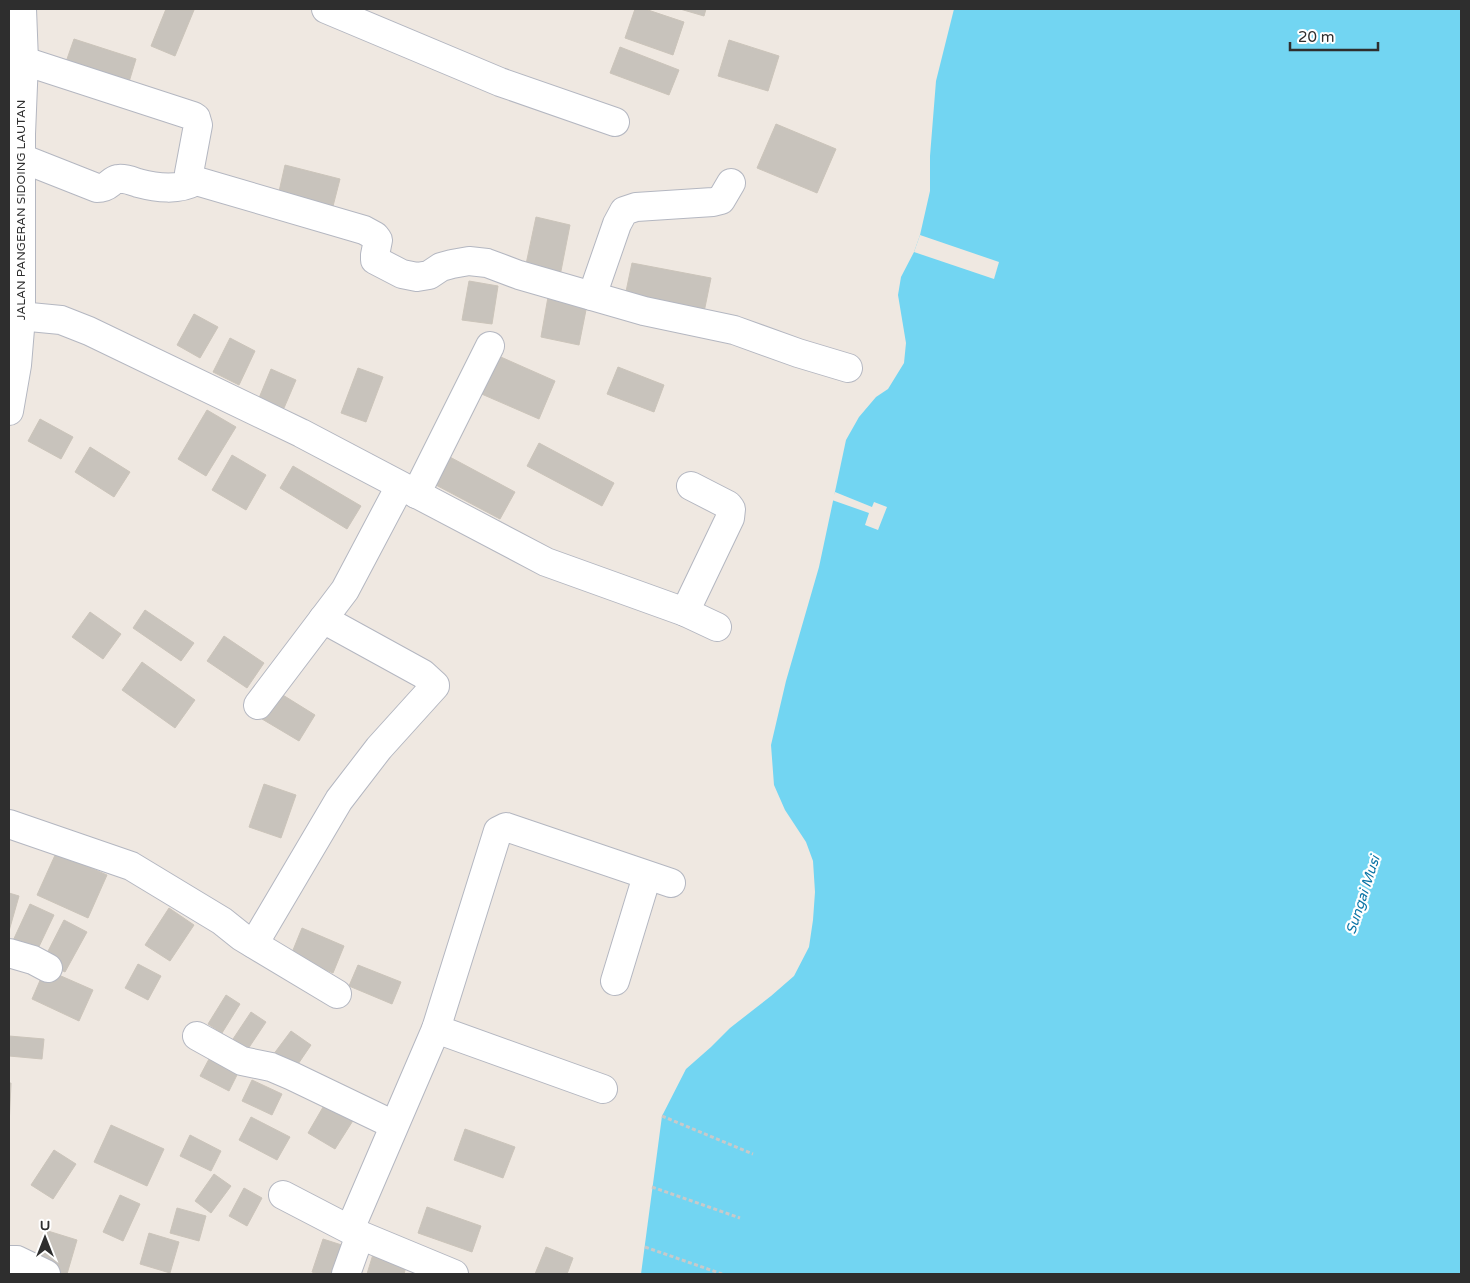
<svg xmlns="http://www.w3.org/2000/svg" width="1470" height="1283" font-family="'Varela Round',sans-serif">
  <style>
    .water { fill: #72d5f2 }
    .pier { fill: #efe8e1 }
    .building { fill: #c8c3bc; stroke: #cbc4ba }
    .lines { fill: none; stroke-linecap: round; stroke-linejoin: round }
    .minor-casing { stroke: #b4b7c1; stroke-width: 30 }
    .path { stroke: #c9c9c9; stroke-width: 3; stroke-dasharray: 4 2.5; stroke-linecap: butt }
    .minor { stroke: #fff; stroke-width: 28 }
    .labels { text-anchor: middle; dominant-baseline: central; stroke-width: 4.5; stroke-linejoin: round; paint-order: stroke }
    .street-label { font-size: 12px; fill: #2e2e2e; stroke: #fff }
    .water-label { font-size: 14px; font-style: italic; fill: #0a75a6; stroke: #fff }
  </style>
  <rect width="100%" height="100%" fill="#efe8e1"/>
  <polygon class="water" points="954,9 1461,9 1461,1274 641,1274 662,1116 686,1069 711,1047 730,1028 771,996 794,976 809,947 813,920 815,892 813,861 806,842 785,810 774,785 771,745 786,681 819,567 846,440 859,417 876,397 888,389 904,363 906,343 898,295 901,277 914,252 920,235 930,191 930,156 936,81"/>
  <g class="pier">
    <polygon points="920,235 999,262 994,279 914,252"/>
    <polygon points="835,492 872,507 874,502 887,507 878,530 865,525 869,513 832,500"/>
  </g>
  <g class="building">
    <polygon points="166,9 194,10 175,56 151,46"/>
    <polygon points="635,9 645,9 684,22 673,55 625,38"/>
    <polygon points="680,9 706,9 704,16"/>
    <polygon points="74,39 136,59 129,82 66,62"/>
    <polygon points="729,40 779,56 768,91 718,76"/>
    <polygon points="620,47 679,70 669,95 610,73"/>
    <polygon points="776,124 836,149 817,193 757,168"/>
    <polygon points="285,165 340,179 332,210 278,196"/>
    <polygon points="536,217 570,225 560,276 525,269"/>
    <polygon points="632,263 711,278 703,317 624,301"/>
    <polygon points="469,281 498,286 492,324 462,320"/>
    <polygon points="548,297 587,305 579,345 541,337"/>
    <polygon points="194,314 218,327 200,358 177,345"/>
    <polygon points="230,338 255,351 239,385 213,372"/>
    <polygon points="494,354 555,381 539,419 477,392"/>
    <polygon points="618,367 664,385 654,412 607,394"/>
    <polygon points="358,368 383,377 366,422 341,413"/>
    <polygon points="271,369 296,380 284,408 259,398"/>
    <polygon points="207,410 236,427 206,476 178,459"/>
    <polygon points="40,419 73,437 61,459 28,441"/>
    <polygon points="539,443 614,483 602,506 527,466"/>
    <polygon points="90,447 130,472 114,497 75,472"/>
    <polygon points="232,455 266,475 246,510 212,490"/>
    <polygon points="448,456 515,492 500,519 434,484"/>
    <polygon points="293,466 361,506 347,529 280,488"/>
    <polygon points="145,610 194,643 181,661 133,628"/>
    <polygon points="90,612 121,634 103,659 72,637"/>
    <polygon points="224,636 264,663 247,688 207,661"/>
    <polygon points="142,662 195,700 175,728 122,690"/>
    <polygon points="278,692 315,715 299,741 262,719"/>
    <polygon points="264,784 296,795 281,838 249,827"/>
    <polygon points="56,853 107,875 88,918 37,895"/>
    <polygon points="9,893 19,896 9,931"/>
    <polygon points="30,904 54,915 35,955 11,945"/>
    <polygon points="169,908 194,925 170,961 145,945"/>
    <polygon points="64,920 87,932 65,972 43,961"/>
    <polygon points="302,928 344,946 333,973 291,955"/>
    <polygon points="138,964 161,976 148,1000 125,988"/>
    <polygon points="358,965 401,982 392,1004 349,986"/>
    <polygon points="45,969 93,990 79,1021 32,999"/>
    <polygon points="226,995 240,1004 222,1033 208,1024"/>
    <polygon points="251,1012 266,1022 248,1049 233,1039"/>
    <polygon points="291,1031 311,1045 294,1070 273,1055"/>
    <polygon points="9,1036 44,1039 42,1059 9,1056"/>
    <polygon points="209,1059 238,1073 229,1091 200,1076"/>
    <polygon points="252,1080 282,1094 272,1115 242,1101"/>
    <polygon points="9,1083 11,1083 9,1127"/>
    <polygon points="326,1102 354,1119 335,1149 308,1133"/>
    <polygon points="251,1117 290,1137 277,1160 239,1140"/>
    <polygon points="111,1125 164,1149 147,1186 94,1162"/>
    <polygon points="465,1129 515,1147 503,1178 454,1160"/>
    <polygon points="190,1135 221,1151 211,1171 180,1156"/>
    <polygon points="54,1150 76,1164 53,1199 31,1185"/>
    <polygon points="214,1174 231,1186 211,1213 195,1201"/>
    <polygon points="244,1188 262,1198 247,1226 229,1216"/>
    <polygon points="120,1195 140,1204 123,1241 103,1232"/>
    <polygon points="427,1207 481,1226 472,1252 418,1233"/>
    <polygon points="177,1208 206,1216 199,1241 170,1233"/>
    <polygon points="48,1231 77,1240 67,1274 60,1274 37,1268"/>
    <polygon points="149,1233 179,1242 170,1273 140,1264"/>
    <polygon points="323,1239 351,1248 341,1274 319,1274 312,1272"/>
    <polygon points="546,1247 573,1258 567,1274 535,1274"/>
    <polygon points="374,1251 408,1260 404,1274 367,1274"/>
  </g>
  <g class="lines">
    <defs>
      <g id="minor">
        <polyline points="326,9 500,82 615,122"/>
        <polyline points="24,61 193,116 196,118 198,125 189,173 190,178 193,180 364,230 375,236 378,240 375,255 375,260 402,274 417,277 429,275 441,267 452,264 469,261 487,263 519,275 644,311 734,330 798,353 848,368"/>
        <path d="M21,158L97,188C110,188 109,181 118,179C125,178 132,181 138,183C157,188 178,191 196,181"/>
        <polyline points="592,296 617,224 624,211 636,207 713,202 721,200 731,183"/>
        <polyline points="9,315 61,320 89,331 301,433 546,562 685,612 717,627"/>
        <polyline points="9,411 17,365 21,317 21,134 24,61 22,9"/>
        <polyline points="416,494 490,346"/>
        <polyline points="685,612 730,518 731,509 728,505 691,486"/>
        <polyline points="258,705 345,590 400,486"/>
        <polyline points="9,824 131,866 222,921 242,937 337,994"/>
        <polyline points="254,944 339,800 379,748 435,686 435,685 423,674 323,619"/>
        <polyline points="9,953 33,960 48,968"/>
        <polyline points="615,981 647,876"/>
        <polyline points="436,1029 603,1089"/>
        <polyline points="197,1036 242,1061 271,1067 292,1076 394,1125"/>
        <polyline points="283,1195 360,1235 454,1274"/>
        <polyline points="350,1229 436,1029 498,831 506,827 671,883"/>
        <polyline points="9,1260 17,1260 46,1274"/>
        <polyline points="346,1274 360,1235"/>
      </g>
    </defs>
    <use href="#minor" class="minor-casing"/>
    <g class="path">
      <polyline points="662,1116 753,1154"/>
      <polyline points="652,1187 740,1218"/>
      <polyline points="645,1247 722,1274"/>
    </g>
    <use href="#minor" class="minor"/>
  </g>
  <g class="labels">
    <g class="street-label">
      <text transform="translate(21 210) rotate(-90)">JALAN PANGERAN SIDOING LAUTAN</text>
    </g>
    <g class="water-label">
      <text transform="translate(1363 895) rotate(-72)">Sungai Musi</text>
    </g>
  </g>
  <rect width="1470" height="1283" fill="none" stroke="#2e2e2e" stroke-width="20"/>
  <g transform="translate(45 1238)" stroke="#ffffff" stroke-width="4" paint-order="stroke">
  <path d="M0-4L9 19L0 12L-9 19Z" fill="#2e2e2e"/>
  <text y="-8" font-size="14" font-weight="bold" text-anchor="middle" fill="#2e2e2e">U</text>
  </g>
  <path d="M1290 42v8h88v-8" fill="none" stroke="#2e2e2e" stroke-width="2.5"/>
  <text x="1298" y="42" font-size="15" fill="#2e2e2e" stroke="#ffffff" stroke-width="4" paint-order="stroke">20 m</text>
</svg>
